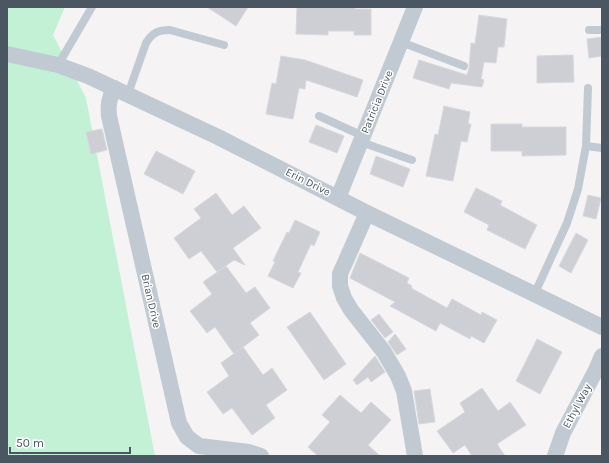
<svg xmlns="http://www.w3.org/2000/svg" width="609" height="463" font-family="Karla,sans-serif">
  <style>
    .green { fill: #c3f1d5 }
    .building { fill: #cdcfd5; stroke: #d7d9de }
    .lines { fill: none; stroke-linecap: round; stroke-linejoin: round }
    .service { stroke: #c1cad2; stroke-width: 8 }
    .minor { stroke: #c1cad2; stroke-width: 16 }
    .labels { text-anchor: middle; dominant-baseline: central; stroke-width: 3; stroke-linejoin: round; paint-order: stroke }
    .street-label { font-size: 11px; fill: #4a5661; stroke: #fff }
  </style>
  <rect width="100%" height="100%" fill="#f5f3f3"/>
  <polygon class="green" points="7,7 65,7 53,35 86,98 155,456 7,456"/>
  <g class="building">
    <polygon points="207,7 248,7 236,26"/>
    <polygon points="297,7 355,7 355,9 371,9 371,35 354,35 354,31 328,31 328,35 296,34"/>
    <polygon points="479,15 507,19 504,47 498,47 496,63 484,62 481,79 484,80 482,87 451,83 449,89 413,78 419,60 467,75 469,68 471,43 475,44"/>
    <polygon points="602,37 602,56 589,58 587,39"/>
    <polygon points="573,55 574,82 537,83 537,56"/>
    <polygon points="281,56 305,60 363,80 357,97 306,80 305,89 299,88 293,119 266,114 272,83 276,84"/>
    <polygon points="444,106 470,112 468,124 471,124 467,142 461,141 453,181 426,176 435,134 438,135"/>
    <polygon points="491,124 522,124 522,127 566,127 566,155 522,156 522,151 491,151"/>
    <polygon points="316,125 344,136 337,153 309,142"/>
    <polygon points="102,129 107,150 91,154 86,132"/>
    <polygon points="156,151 195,171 183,194 144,174"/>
    <polygon points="376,156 410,169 403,187 370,174"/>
    <polygon points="476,188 502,201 500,205 537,225 525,249 487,230 489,225 464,212"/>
    <polygon points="216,193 232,215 244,206 261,228 233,248 245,265 234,260 217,272 201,251 189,259 174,238 201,218 194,209"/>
    <polygon points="588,195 601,198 596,219 583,216"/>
    <polygon points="295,220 320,232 314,246 311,244 298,272 301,273 293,288 268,276 275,262 273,261 287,232 289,233"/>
    <polygon points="576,233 588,240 571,273 559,266"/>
    <polygon points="360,253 409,278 407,283 412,286 411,288 447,308 452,299 481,315 482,312 497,320 484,343 471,336 470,339 440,323 436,331 390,306 395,302 350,278"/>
    <polygon points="226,266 246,293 255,287 270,308 250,323 259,335 234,354 215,327 207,333 190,311 212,294 203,282"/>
    <polygon points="310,312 346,364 324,380 287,327"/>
    <polygon points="379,314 393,332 385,338 371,320"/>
    <polygon points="395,334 406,349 397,355 388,342"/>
    <polygon points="537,339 562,352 540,394 516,381"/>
    <polygon points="243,347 263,375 272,368 287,390 266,405 275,418 252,435 232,408 223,414 207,392 229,376 221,363"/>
    <polygon points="375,356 385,372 371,382 368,377 357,385 353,380"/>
    <polygon points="482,388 498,411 510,402 526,425 497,444 505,456 472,456 465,445 453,453 437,431 465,412 460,403"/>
    <polygon points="430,389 435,422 419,424 414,391"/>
    <polygon points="340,395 361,413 371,402 391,420 368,445 380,456 318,456 308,447 330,422 322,415"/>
  </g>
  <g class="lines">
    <g class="service">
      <polyline points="589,30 602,30"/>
      <polyline points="401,42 464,66"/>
      <polyline points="58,65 92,7"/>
      <polyline points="588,88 586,146 602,148"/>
      <path d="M128,94L146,43C152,33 158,30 170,30L224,45"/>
      <polyline points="319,116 363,136"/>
      <polyline points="361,142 412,160"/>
      <polyline points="534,295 567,223 578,189 586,146"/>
    </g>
    <g class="minor">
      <polyline points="7,54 58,65 88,76 218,137 367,213 602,327"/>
      <path d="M114,88C109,98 108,105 109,116L179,423L187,437L199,446L249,452L261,456"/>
      <polyline points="338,198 415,7"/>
      <polyline points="367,213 340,274 340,286 344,298 351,310 384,352 398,376 404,391 415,456"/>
      <polyline points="555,456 563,433 596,370 602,356"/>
    </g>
  </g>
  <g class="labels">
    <g class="street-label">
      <text transform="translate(377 102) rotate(-68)">Patricia Drive</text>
      <text transform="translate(308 182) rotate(27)">Erin Drive</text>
      <text transform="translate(151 301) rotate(77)">Brian Drive</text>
      <text transform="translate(577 406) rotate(-62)">Ethyl Way</text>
    </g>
  </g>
  <rect width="609" height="463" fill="none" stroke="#4a5661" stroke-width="16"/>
  <path d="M10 447v6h120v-6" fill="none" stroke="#4a5661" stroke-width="2"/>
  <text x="16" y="447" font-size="12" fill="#4a5661" stroke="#ffffff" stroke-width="3" paint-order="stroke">50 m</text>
</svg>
